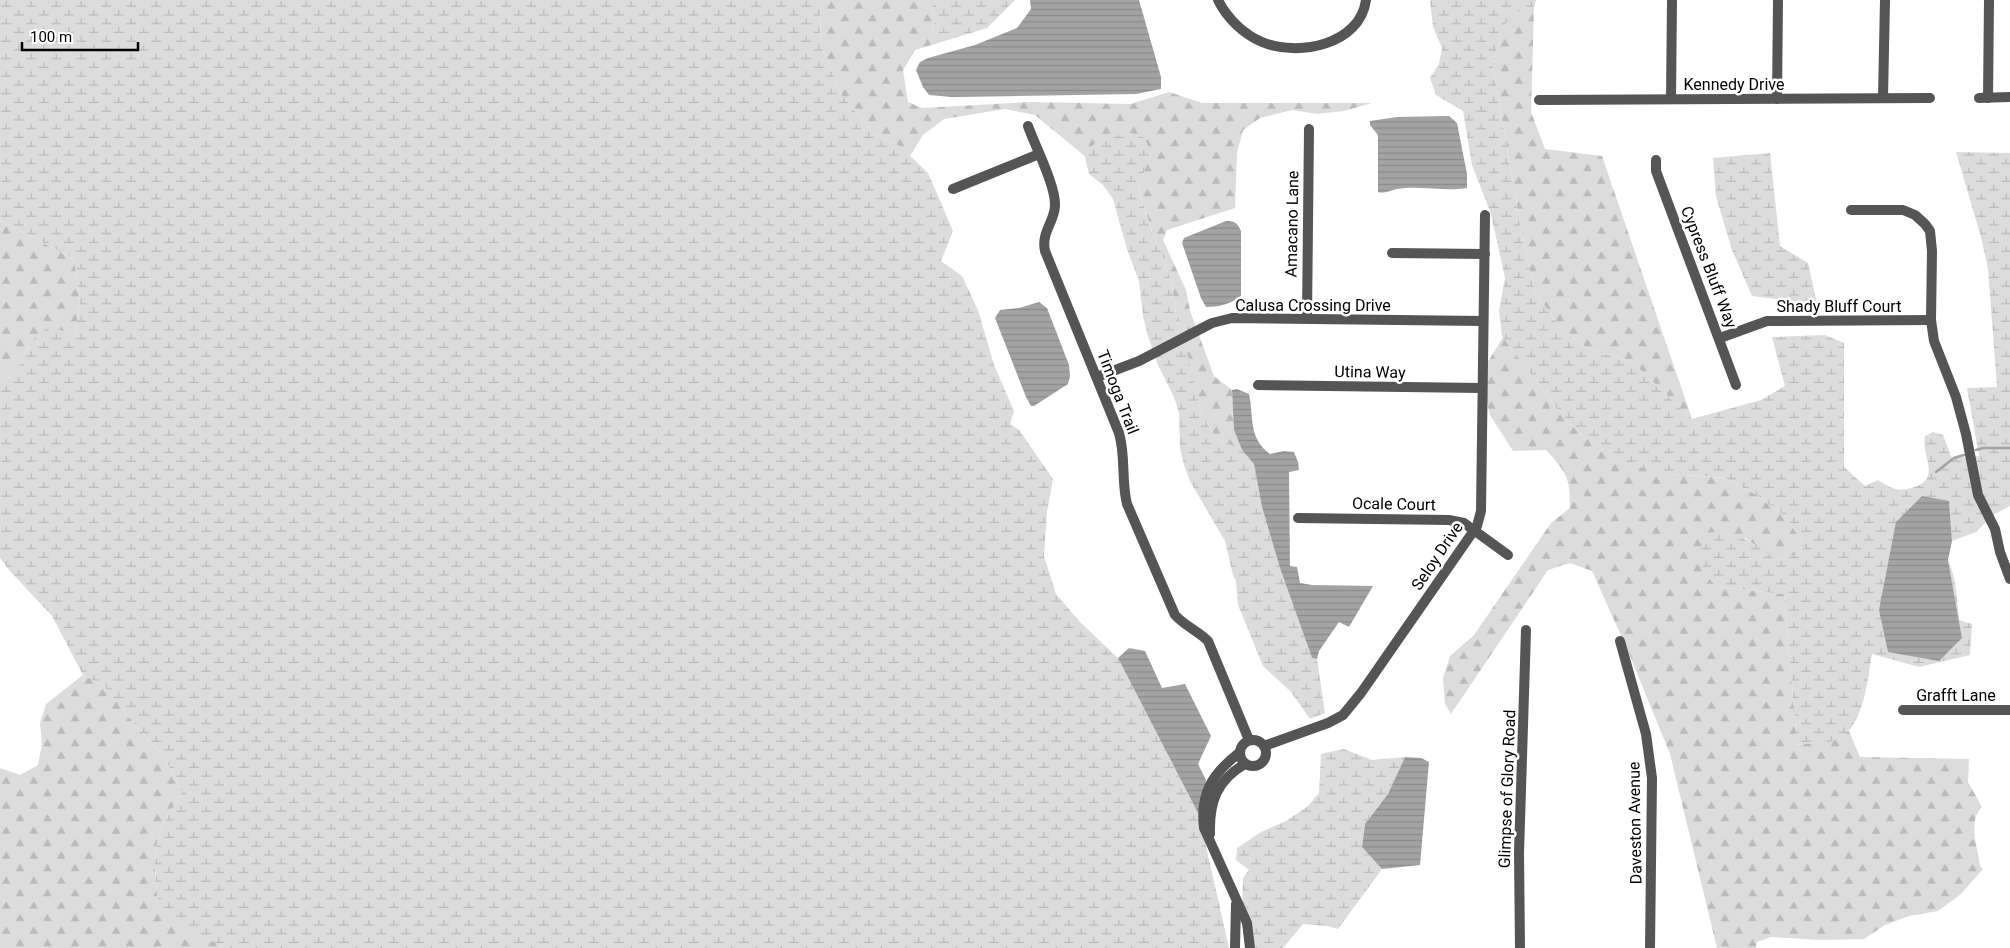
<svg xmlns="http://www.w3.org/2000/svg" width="2010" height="948" font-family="Roboto,sans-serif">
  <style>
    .forest { fill: url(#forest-firs) }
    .wetland { fill: url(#wetland-marsh) }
    .water { fill: url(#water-rules) }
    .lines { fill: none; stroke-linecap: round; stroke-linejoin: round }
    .stream { stroke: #a3a3a3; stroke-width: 2.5 }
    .minor { stroke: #555; stroke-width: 10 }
    .labels { text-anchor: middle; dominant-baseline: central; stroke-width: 5; stroke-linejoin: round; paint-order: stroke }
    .street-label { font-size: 16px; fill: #000; stroke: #fff }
  </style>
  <defs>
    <pattern id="forest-firs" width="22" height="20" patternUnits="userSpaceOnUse" patternTransform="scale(1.25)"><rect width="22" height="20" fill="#dcdcdc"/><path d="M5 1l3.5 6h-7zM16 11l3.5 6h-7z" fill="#bbb"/></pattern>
    <pattern id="wetland-marsh" width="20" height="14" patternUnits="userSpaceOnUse" patternTransform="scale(1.25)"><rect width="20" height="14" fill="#dcdcdc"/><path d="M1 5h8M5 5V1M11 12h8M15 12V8" fill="none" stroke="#bbb"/></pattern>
    <pattern id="water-rules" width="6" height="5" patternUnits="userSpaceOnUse" patternTransform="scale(1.25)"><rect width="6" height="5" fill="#a3a3a3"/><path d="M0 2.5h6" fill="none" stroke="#8b8b8b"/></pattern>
  </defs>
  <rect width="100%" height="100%" fill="#fff"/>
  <g class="forest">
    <polygon points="821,0 931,0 935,23 931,37 938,43 915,50 903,70 908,102 922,108 1030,102 1131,104 1169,92 1202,103 1372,103 1344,111 1317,114 1292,110 1260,118 1243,130 1237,153 1235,208 1167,230 1163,240 1186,290 1190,311 1214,376 1232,390 1234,430 1242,450 1215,438 1199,407 1179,336 1172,284 1161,251 1153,235 1138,186 1151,154 1095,143 1086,157 1035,115 1005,109 944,119 923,135 910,156 901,147 873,133 841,94 820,43"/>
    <polygon points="1534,7 1531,112 1545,149 1602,156 1692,419 1632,362 1588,349 1559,326 1535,292 1523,240 1493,67 1501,32 1512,14"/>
    <polygon points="0,220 74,259 80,299 75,336 60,330 30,342 22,362 11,378 0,375"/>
    <path d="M1503,337L1561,414L1584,437L1673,474L1725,478L1753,493L1785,516L1805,546L1799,554L1776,560L1745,538L1709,578L1717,587L1784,594L1796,732L1795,745L1834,740L1849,731L1860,757L1969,759L1968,782L1982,807C1967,822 1978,847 1980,866L1983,869L1961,894L1938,911L1909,916L1885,925L1864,939L1822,940L1771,937L1757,942L1756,948H1717L1670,754L1628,651L1592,571L1570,563L1548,570L1451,714L1445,704L1443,678L1450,656L1474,635L1551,523L1570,508C1570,477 1567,473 1546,450L1513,451L1490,415L1484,391V368Z"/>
    <path d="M83,675L104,686L134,724L165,758L182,792C178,802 171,809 166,819C151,845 155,874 158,903L194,933L227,948H0V768L20,775L38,765L42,744L40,723L46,704Z"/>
  </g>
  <g class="wetland">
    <path d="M0,0H821L820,43L841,94L873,133L901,147L928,173L953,231L941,261L962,276L978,310L994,365L1014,411L1010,424L1019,430L1053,479L1047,512L1044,556L1056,594L1080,622L1118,658L1199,815L1229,948H227L193,933L158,903C155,874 151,845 166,819C171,809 178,802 182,792L165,758L134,724L104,686L83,675L52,616L9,570L0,558V375L11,378L22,362L30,342L47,328L60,330L75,335L80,299L74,259L0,220Z"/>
    <polygon points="931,0 1015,0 987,28 938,43 931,37 935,23"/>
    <path d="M1430,0H1536L1534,7L1512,14L1501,32L1493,67L1523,240L1535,292L1559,326L1588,349L1632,362L1692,419L1761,400L1785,386L1772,337L1825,335L1844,343V467L1865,486L1878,480C1890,488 1897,492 1911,488C1944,480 1920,455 1925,436L1933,432L1943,435L1952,458L1979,456L1967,388L1997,387L1988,269L1981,237L1956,152L2010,153V506L1993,515L1976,532L1952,541L1949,501L1885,586L1879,610L1962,638L1948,560C1957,580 1957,599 1959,620L1972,624L1970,655L1919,667L1872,654C1867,681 1864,732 1833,741C1821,744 1807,743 1794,745L1796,732L1784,594L1717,587L1709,578L1702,564L1701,554L1703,533C1735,529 1751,541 1776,560L1799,554L1805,546L1785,516L1753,493L1725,478L1673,474L1639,467L1614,457L1584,437L1561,414L1502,336L1499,311L1505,278L1491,214L1472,165L1463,111L1436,95L1430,78L1439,64L1442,48L1433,27Z"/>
    <polygon points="1129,132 1145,138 1151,154 1138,187 1153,235 1161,251 1172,284 1179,336 1188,356 1199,407 1215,438 1242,450 1254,464 1262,507 1280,568 1312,658 1317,659 1325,713 1310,719 1291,692 1263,666 1238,605 1236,581 1233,575 1225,541 1190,481 1184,465 1180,448 1179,413 1174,397 1158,365 1147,333 1143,316 1139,281 1127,249 1113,199 1103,185 1089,174 1085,158 1095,143"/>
    <polygon points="1770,153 1780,246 1808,263 1817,304 1752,296 1732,250 1716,196 1713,158"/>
    <polygon points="1344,749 1372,760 1405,757 1388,794 1365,824 1362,847 1382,869 1338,929 1327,926 1303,924 1283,948 1249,948 1242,913 1243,878 1249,870 1236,860 1237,848 1261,832 1286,821 1308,806 1319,793 1321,754"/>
  </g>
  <g class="water">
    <polygon points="1030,0 1139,0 1161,77 1161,89 1136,94 952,97 929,95 923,87 916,70 920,62 928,58 975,45 1017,28 1031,9"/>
    <path d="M1449,116L1457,123L1467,174V188C1444,192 1420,185 1397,189C1390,190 1386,194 1378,192V135L1370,125V121L1397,117Z"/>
    <path d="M1226,221C1235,221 1237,223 1241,231V296C1231,304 1219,307 1206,307L1201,298L1182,243L1184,238Z"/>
    <polygon points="1039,302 1047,308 1069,365 1070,376 1068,384 1034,406 1031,406 1026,397 995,318 1000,310 1019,308"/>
    <path d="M1237,389L1249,394C1254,417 1248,438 1270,454L1284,451L1294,452L1298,462L1299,470L1289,472L1290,566L1297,567L1300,583L1312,585L1373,586L1349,627L1339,622L1319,651L1317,659L1312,658L1280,568L1262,507L1254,464L1242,450L1234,430L1232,390Z"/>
    <polygon points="1922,496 1949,501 1952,541 1948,560 1962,638 1939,661 1888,652 1879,610 1896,522"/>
    <polygon points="1129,648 1145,651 1162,688 1185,684 1211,736 1198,764 1206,780 1199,815 1118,658"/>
    <polygon points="1405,757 1421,758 1429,762 1420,865 1382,869 1362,847 1365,824 1388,794"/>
  </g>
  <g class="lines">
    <g class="stream">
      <polyline points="1976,450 1983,448 2010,448"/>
      <polyline points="1936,472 1954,458 1964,455"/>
    </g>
    <g class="minor">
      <path d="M1218,0C1227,18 1243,34 1262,42C1298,57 1360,45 1366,0"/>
      <polyline points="1883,98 1885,0"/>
      <polyline points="1979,98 2010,97"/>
      <polyline points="1988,98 1989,0"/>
      <polyline points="1671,99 1672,0"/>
      <polyline points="1777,99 1778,0"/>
      <polyline points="1539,100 1930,98"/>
      <path d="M1028,126C1035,146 1056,186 1055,206C1054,223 1041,232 1045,251L1119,433C1126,457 1121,480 1127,504L1175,615C1185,626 1198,631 1208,641L1249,740"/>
      <polyline points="1656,160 1656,171 1736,385"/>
      <polyline points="953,189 1039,154"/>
      <polyline points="1851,210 1903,210 1915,215 1925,224 1930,231 1932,251 1931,320 1934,341 1956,397 1966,434 1978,495 1995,529 2000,552 2010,579"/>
      <polyline points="1392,253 1485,254"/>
      <polyline points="1307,318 1309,129"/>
      <polyline points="1720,338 1767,321 1931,320"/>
      <polyline points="1097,377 1139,361 1212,323 1232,318 1483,321"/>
      <polyline points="1258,385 1481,388"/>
      <polyline points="1298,518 1449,520 1464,523 1508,555"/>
      <polyline points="1620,641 1646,734 1652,778 1650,948"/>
      <polyline points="1903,710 2010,710"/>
      <circle cx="1253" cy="753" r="13"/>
      <polyline points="1264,746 1328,723 1343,715 1361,693 1477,526 1481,511 1485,215"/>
      <path d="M1239,753C1212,774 1200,793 1204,828L1247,923L1250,948"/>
      <path d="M1210,834C1209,802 1217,780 1245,764"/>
      <polyline points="1235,948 1236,904"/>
      <polyline points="1520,948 1519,853 1526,630"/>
    </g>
  </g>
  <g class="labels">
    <g class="street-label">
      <text x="1734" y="84">Kennedy Drive</text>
      <text transform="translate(1292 224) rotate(-89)">Amacano Lane</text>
      <text transform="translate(1709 267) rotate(69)">Cypress Bluff Way</text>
      <text x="1313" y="305">Calusa Crossing Drive</text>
      <text x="1839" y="306">Shady Bluff Court</text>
      <text transform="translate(1370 372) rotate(1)">Utina Way</text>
      <text transform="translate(1118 392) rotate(69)">Timoga Trail</text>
      <text transform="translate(1394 504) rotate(1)">Ocale Court</text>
      <text transform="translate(1437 556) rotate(-56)">Seloy Drive</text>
      <text x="1956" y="695">Grafft Lane</text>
      <text transform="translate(1507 789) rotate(-88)">Glimpse of Glory Road</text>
      <text transform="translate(1635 823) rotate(-91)">Daveston Avenue</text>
    </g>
  </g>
  <path d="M22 42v8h116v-8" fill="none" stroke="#000000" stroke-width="2.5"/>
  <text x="30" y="42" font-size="15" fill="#000000" stroke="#ffffff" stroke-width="4" paint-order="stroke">100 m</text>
</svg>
